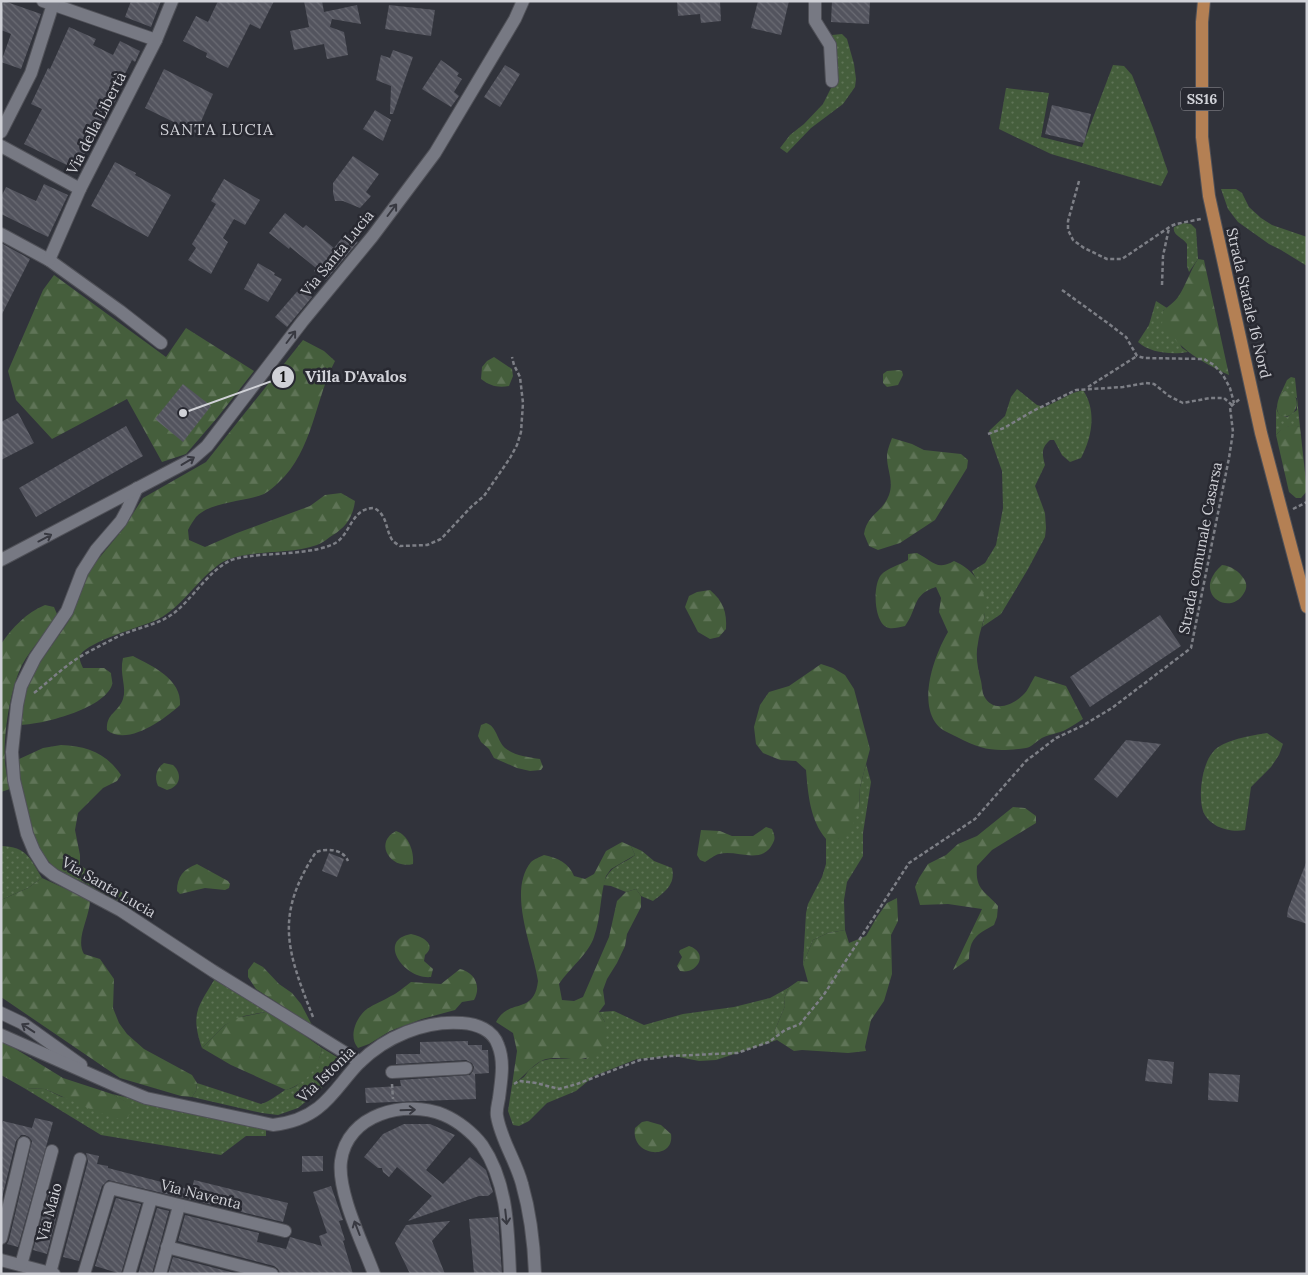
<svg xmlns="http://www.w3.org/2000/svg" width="1308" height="1275" font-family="Lora,serif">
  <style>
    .grass { fill: url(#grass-dots) }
    .forest { fill: url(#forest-firs) }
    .building { fill: url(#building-back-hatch) }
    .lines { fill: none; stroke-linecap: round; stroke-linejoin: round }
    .minor-casing { stroke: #505158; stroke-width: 14 }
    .major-casing { stroke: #505158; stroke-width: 14 }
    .path { stroke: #7d7f86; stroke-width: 2.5; stroke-dasharray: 4 2.5; stroke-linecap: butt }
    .minor { stroke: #777983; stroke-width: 12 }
    .major { stroke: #b48054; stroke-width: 12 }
    .oneway { stroke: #383941 }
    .labels { text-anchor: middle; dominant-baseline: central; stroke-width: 5; stroke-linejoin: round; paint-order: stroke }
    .shield { fill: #282931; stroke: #9e9fa5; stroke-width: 1 }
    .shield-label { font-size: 14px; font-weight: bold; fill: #d0d1d7 }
    .street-label { font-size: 15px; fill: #d0d1d7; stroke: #282931 }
    .neighbourhood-label { font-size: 16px; letter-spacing: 1px; fill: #d0d1d7; stroke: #282931 }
    .leader { fill: none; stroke: #d0d1d7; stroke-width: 2 }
    .callout-dot { fill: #d0d1d7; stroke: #282931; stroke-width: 2 }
    .mark-label { font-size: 15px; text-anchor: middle; font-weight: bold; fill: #111 }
    .callout-label { font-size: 16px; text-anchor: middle; font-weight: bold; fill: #d0d1d7; stroke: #282931; stroke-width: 5; stroke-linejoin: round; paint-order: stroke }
  </style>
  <defs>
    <pattern id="grass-dots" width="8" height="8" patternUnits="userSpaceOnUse" patternTransform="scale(1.25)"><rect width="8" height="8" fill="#455e3c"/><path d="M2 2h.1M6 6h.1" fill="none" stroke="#5f7457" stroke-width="1.8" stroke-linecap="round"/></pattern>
    <pattern id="forest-firs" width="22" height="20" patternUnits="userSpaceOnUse" patternTransform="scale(1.25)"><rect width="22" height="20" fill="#455e3c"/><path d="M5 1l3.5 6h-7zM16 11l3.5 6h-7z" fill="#5f7457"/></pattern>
    <pattern id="building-back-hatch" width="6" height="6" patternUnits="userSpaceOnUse" patternTransform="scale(1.25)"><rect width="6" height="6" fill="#53545e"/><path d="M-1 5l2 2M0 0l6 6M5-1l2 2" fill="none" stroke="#6b6c74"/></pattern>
  </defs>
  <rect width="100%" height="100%" fill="#31333b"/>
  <g class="grass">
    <polygon points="842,34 847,39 854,64 856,79 855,87 843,104 811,128 787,153 780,148 790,135 804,124 823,104 832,86 834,46 832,35"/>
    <polygon points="1113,65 1124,66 1132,75 1153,128 1168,172 1161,186 1051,154 999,129 1006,88 1049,93 1041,137 1082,147"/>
    <polygon points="1221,189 1236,189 1242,193 1249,207 1261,218 1272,225 1307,237 1307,266 1281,250 1269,244 1238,222 1228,209"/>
    <path d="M1184,223L1191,224L1196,229L1198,259L1189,272L1187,266V244C1182,237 1172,235 1174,227Z"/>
    <path d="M1156,301L1167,308L1163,311L1182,348L1188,352C1172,355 1150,353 1138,342L1149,325Z"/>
    <path d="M1291,377L1295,378L1300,427C1290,424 1284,427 1276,435V407C1277,413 1280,416 1287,417L1297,410V398L1285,391L1281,393L1287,380Z"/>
    <path d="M1017,389L1037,405L1045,407L1073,393L1083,390C1097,411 1092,437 1081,458L1070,462L1062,455L1054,440H1050C1041,448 1042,454 1045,465L1035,486L1045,513L1046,528L1045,537L1028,569L1001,614L982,627C989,606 982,590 972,571L985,563L996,545L1003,508L1002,471L992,443L989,431L1005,416L1011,397Z"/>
    <path d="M1267,733L1283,744L1279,755L1271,767L1251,787L1245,830C1230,833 1209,827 1203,811C1198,796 1202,764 1213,752C1222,740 1253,735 1267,733Z"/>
    <polygon points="866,764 871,782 863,833 863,856 847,882 844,900 845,930 828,933 813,940 803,964 806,913 808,904 822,877 826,864 826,839 838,839 859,807 860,787"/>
    <path d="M1,846C27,847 30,858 42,878L28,888L1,900Z"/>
    <path d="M631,846L642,851L654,861L672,868C676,884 665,892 653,901L641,896L636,889L626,892L611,886L603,885C609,865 621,866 635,855Z"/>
    <path d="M80,865C94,875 133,895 138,910L135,911L85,883L61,873L75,871Z"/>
    <path d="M216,977L270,1011L244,1016L225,1025L202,1048C190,1013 198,1007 216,977Z"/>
    <polygon points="788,988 784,999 785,1006 775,1030 777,1040 716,1060 699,1061 674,1056 637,1059 594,1076 576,1091 547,1103 529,1121 519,1126 513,1125 508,1111 512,1085 524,1077 529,1070 541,1061 550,1059 586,1059 605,1022 599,1012 614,1011 644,1025 683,1014 734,1007 770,998"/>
    <path d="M322,1048L345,1062L320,1090L298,1108L278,1115L262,1113L192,1097L196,1091L197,1083L261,1104C271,1101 277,1095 285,1090C289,1089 293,1088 296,1086C308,1077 320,1063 322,1048Z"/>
    <polygon points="24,1088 45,1089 62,1097 126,1102 112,1094 266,1130 266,1136 246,1136 221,1155 101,1135"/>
  </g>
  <g class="forest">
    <path d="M1198,259L1204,260L1205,265L1229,375C1200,361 1182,351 1162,324L1163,311C1168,306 1175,302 1178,297C1186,285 1190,271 1198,259Z"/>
    <polygon points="54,275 166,357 186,328 254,371 217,418 186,454 162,462 127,399 52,439 16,400 8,371 43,290"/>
    <path d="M303,340L324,351L335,361C315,399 313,451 279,482C275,486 269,491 264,494C245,502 211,501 196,517C193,521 190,526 188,530L189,540L205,547L237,533L310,506L325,495L341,493L355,501C353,517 346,527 333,535C328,538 323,543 317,545C288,555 256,549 227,560C221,562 216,567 211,571C192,587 178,611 154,621C139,627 89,642 81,654C78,658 81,663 83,668H104L111,673C111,677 113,682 112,685C104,709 41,725 19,725L23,699L32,674L68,622L76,605L86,574L123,529L143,498L206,462Z"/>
    <path d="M494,357L512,369L513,376L509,386C498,388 490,386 481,379L482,367L487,361Z"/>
    <polygon points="899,370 902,371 903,375 898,385 887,387 883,383 883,374 887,371"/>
    <path d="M1285,391L1294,394C1308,419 1264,429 1281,393Z"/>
    <polygon points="1294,425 1300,427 1307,491 1301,498 1296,498 1289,492 1276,435 1284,427"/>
    <path d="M892,438L912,444L924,450L961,454L968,460L967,468L935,520L900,543L878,550L869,546L864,534C867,514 883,512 889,495C894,481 887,470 887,457C887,450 890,444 892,438Z"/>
    <path d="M917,553C933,561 936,571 954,561C971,568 983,583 985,602C987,617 980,628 978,643C975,656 978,669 981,681C982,685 982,692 984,696C993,713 1012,706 1023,695C1028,691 1031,682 1035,676L1066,686L1083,719C1078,722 1073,726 1067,729C1059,734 1046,734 1039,740C1034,743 1032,747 1026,748C997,752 983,751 957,737C949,733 940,730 935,722C919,698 935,654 948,632L939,612L941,598L936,587C911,595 918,609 905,626C900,627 893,629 889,628C874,625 872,586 881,575C887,568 900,565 908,560V554Z"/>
    <path d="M1222,565C1231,566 1239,571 1244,579C1247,584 1247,588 1244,593C1230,618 1190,593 1222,565Z"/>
    <path d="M710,590C723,601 727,612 726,629L719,637L710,639L698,632L685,607L689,596L697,592Z"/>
    <path d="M45,605L54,607L57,614C48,633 32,646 22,665C10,689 3,736 5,763C6,772 8,781 10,789L1,792V644C13,627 26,613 45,605Z"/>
    <path d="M133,656C152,666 182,679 180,705C165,719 127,747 107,730C106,713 118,713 123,699C127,687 119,674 123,658Z"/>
    <path d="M821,664L833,668L845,675L854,689L870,749L860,787L859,807L852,828L838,839H826C810,820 808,794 806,770L796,761L780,760L763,753L756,744L754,727L760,705L769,692L789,686Z"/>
    <path d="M486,723C497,726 497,741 505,748C515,756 529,757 540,759L543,767L541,770L530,771L517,768L494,758L489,749L481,742L478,736L481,725Z"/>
    <path d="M61,745C87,746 106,753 121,775L117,781L103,788L78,813L75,830L80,855V865L75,871L61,873C28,849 23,798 17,760L43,748Z"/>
    <path d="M164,763L173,765C183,774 180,787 167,790L158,786C154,777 156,769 164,763Z"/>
    <path d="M1013,807L1025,808L1036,816V823L992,850L977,866C975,890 984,890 998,906L997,917L994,925C976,935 970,938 969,959L953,970L982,909L948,904L920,905L915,887L919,878L928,864L946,855L958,844L977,836Z"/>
    <path d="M766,827L772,829C774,834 776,838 773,843C762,866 737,849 719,854C714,855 709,860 705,862L700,860L697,855L701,830L720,831L732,836H753Z"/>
    <path d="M396,831C409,835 414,852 413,864C391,870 373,843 396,831Z"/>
    <path d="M622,842L631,846L635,855L611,869L606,876C600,895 601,918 594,937C589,953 569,969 559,984L562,1000L574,1001L583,997L609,937L617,901L626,892L636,889L641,896V907L627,934L625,946L617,963L607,979L603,990L605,1004L599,1012L605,1022L606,1044C600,1050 594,1056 586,1058C573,1062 557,1055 543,1060C533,1064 522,1079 512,1085L517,1051L513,1033L496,1022C509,997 534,1016 538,981C533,947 507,892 531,862C534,859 540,857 544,855C558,858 569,863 574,876L585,879L594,874L606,851Z"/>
    <path d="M197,864L228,881L230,884L229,888L225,890L205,888L180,894L177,891C177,876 184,869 197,864Z"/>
    <path d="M42,878L90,900C90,917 75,939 84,954L100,959L114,979L113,1008L119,1023L127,1034L144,1049L192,1075L197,1083L196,1091L192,1097L181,1096L120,1078L1,997V900L28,888Z"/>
    <polygon points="897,898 898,921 891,935 892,974 884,1001 871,1020 865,1047 866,1051 848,1053 802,1050 794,1051 777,1040 775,1030 785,1006 784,999 788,988 798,981 808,982 803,964 813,940 828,933 845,930 849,943 866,936 877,917 887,903"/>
    <path d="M411,934C421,936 438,944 425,955L424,961L433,969L431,977C405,980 376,940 411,934Z"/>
    <path d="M689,946C710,953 697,975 680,971L677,966L682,957L679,952L680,950Z"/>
    <polygon points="254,962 263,967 279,984 292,993 301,1004 312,1025 256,989 248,977 248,970"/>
    <path d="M460,969C474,972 482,986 474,1000L462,1002L455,1010L422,1019L390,1031L369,1044L358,1048C348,1037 356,1017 367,1009C374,1004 383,1001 391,996C398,993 404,987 411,982L441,984Z"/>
    <path d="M270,1011L322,1048C319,1068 305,1084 286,1090L231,1065L202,1048L225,1025L237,1018Z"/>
    <polygon points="1,1040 63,1078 112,1094 127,1102 131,1112 127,1118 119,1119 97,1112 45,1089 24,1088 1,1075"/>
    <path d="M647,1121L661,1125L671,1134C675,1161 630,1157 635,1128L642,1122Z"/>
  </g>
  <g class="building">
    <polygon points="4,1 41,14 21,69 1,62 11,34 1,30 1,10"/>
    <polygon points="131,1 161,1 151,27 125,17"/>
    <polygon points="218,1 274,1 260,29 250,24 228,68 206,57 207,53 183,41 196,16 208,22"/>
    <polygon points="304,1 322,1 324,12 357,5 361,24 332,19 330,27 344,32 348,55 327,59 324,44 294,50 290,31 309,27"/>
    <polygon points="677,1 720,1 721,21 701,23 700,14 678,16"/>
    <polygon points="758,1 789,1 781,35 751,28"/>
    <polygon points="832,1 870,1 869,24 831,22"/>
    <polygon points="389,5 435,10 431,36 385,29"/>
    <polygon points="69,27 96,39 93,45 113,55 120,41 140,51 135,62 132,60 113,98 116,100 97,136 94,135 77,170 24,144 42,109 31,104 48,68 50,69"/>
    <polygon points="393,50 413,57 393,114 390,114 391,86 376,80 381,55 390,58"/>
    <polygon points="441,60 459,73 457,76 462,79 454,92 459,96 451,107 422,89"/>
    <polygon points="505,65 520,74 500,107 484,97"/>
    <polygon points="164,69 213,94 196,133 145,108"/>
    <polygon points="1052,105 1091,114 1084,143 1045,134"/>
    <polygon points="375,110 391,120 383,141 363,129"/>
    <polygon points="353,156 379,174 366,192 371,196 360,208 343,201 335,201 333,193 333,183"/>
    <polygon points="115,162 136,173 135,175 171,195 148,237 91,206"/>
    <polygon points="224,179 260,200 245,225 234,219 223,238 228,242 211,274 188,260 196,248 192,244 216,204 211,201"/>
    <polygon points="44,184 68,195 48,237 1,214 1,197 6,187 36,201"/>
    <polygon points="285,213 303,228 306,225 334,248 346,233 358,242 326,280 314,271 316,268 290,247 289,249 269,233"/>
    <polygon points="1,243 30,259 1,316"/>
    <polygon points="258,263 275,273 274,275 282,279 268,302 244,289"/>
    <polygon points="301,287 312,297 287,327 275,317"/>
    <polygon points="183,384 211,406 183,442 155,419"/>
    <polygon points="18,413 34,443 1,460 1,422"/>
    <polygon points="126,426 143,456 36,517 19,488"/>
    <polygon points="1160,615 1181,646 1090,707 1070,677"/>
    <polygon points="1126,740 1161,744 1117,798 1094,779"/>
    <polygon points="329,853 344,859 337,877 322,871"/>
    <polygon points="1306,863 1307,864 1307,924 1287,917 1288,909"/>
    <polygon points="468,1041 468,1045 482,1045 482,1050 488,1050 489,1073 475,1074 476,1099 366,1103 365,1088 401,1086 400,1080 470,1075 473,1071 474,1067 472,1063 466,1060 396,1064 396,1054 420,1054 420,1042"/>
    <polygon points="1148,1059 1174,1062 1172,1084 1145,1081"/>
    <polygon points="1209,1073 1240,1075 1238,1102 1208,1100"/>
    <polygon points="35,1118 53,1122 18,1247 7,1244 9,1240 32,1141 29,1137 25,1135 21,1135 16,1141 1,1202 1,1130 3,1121 32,1128"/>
    <polygon points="404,1124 430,1124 455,1135 426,1170 443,1184 470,1157 486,1170 493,1192 488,1196 479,1196 408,1221 432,1196 397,1167 389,1177 383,1172 382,1168 378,1168 364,1157 383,1134"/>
    <polygon points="86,1153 99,1156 97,1164 108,1166 108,1168 192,1190 194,1180 288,1203 283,1222 108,1180 102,1186 79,1261 63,1257 88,1161"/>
    <polygon points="302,1156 323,1156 323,1171 302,1172"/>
    <polygon points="331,1186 343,1220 339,1221 345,1240 343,1241 353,1274 280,1274 278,1269 274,1266 178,1241 185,1215 259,1233 257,1242 286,1249 290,1237 322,1246 319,1236 327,1233 313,1192"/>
    <polygon points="48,1195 61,1198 47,1254 33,1250"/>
    <polygon points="116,1198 141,1204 121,1274 95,1266"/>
    <polygon points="157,1208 169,1211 152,1274 138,1274"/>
    <polygon points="498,1217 502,1274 474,1274 469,1219"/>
    <polygon points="450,1221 432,1241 445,1274 410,1274 395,1243 406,1225"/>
    <polygon points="173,1257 238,1274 168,1274"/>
  </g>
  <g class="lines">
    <defs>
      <g id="minor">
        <polyline points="43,1 156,40"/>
        <polyline points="815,1 815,21 830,45 832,81"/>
        <polyline points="1,132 31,73 54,1"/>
        <polyline points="1,146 80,189"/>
        <polyline points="1,234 49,260 120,311 161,343"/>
        <polyline points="49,260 80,189 156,40 172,1"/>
        <polyline points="137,488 127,510 121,521 96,550 82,572 67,611 35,658 21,686 17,705 12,752 14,780 27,834 34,851 44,867 54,875 120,910 213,971 360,1062"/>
        <polyline points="1,560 191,460 207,446 302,322 372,237 435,153 515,19 523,1"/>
        <polyline points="1,1013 22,1023 81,1065"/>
        <path d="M1,1035L119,1087L146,1098L273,1125C290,1123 304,1119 318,1108C334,1096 345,1077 359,1063C385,1037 425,1020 462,1023C477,1024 493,1030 498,1045C505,1062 501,1081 499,1098C498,1104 496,1110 497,1116C501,1140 516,1161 522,1184C530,1212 534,1244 535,1274"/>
        <polyline points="392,1072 466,1068"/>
        <polyline points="1,1238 24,1143"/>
        <polyline points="167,1247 272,1274"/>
        <polyline points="1,1260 54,1274"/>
        <polyline points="21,1265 52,1151"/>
        <polyline points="50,1273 80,1159"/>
        <polyline points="84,1274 110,1188 285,1231"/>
        <polyline points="129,1274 151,1199"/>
        <polyline points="160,1274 179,1206"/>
        <path d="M374,1274C363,1244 337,1192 341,1161C347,1114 405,1099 444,1115C458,1121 473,1133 482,1145C508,1183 508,1230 510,1274"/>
      </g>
      <polyline id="major" points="1204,1 1202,22 1202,137 1209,196 1261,433 1307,607"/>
    </defs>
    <use href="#minor" class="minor-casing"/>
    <use href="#major" class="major-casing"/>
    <g class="path">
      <polyline points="1079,181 1068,221 1068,230 1073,240 1084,248 1107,259 1122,259 1171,226 1176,224 1201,219"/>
      <polyline points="1162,285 1163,256 1169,228"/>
      <polyline points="1062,290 1109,324 1126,337 1137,356 1144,358 1204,359 1214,365 1223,375 1230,388 1234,403"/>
      <polyline points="1088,387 1137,356"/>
      <polyline points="1306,393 1307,393"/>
      <polyline points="988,434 1004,428 1033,411 1076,390 1123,387 1146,383 1154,384 1169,396 1183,403 1210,398 1224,398 1232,405"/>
      <polyline points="1293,509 1307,502"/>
      <path d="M34,693C47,683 58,672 72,662C85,653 100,646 115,638C133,628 157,626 174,613C193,598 207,573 229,561C235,558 244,557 251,556C274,553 318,554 337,542C351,532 352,508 374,508C387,515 385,526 391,538C393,542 397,544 400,546L427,545L441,539L472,506L484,496L510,458L517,445L521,432L523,403L520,377L514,365L512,357"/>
      <path d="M313,1017C287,951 274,916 316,852C327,848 343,849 348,861"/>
      <polyline points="392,1084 393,1099"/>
      <polyline points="514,1084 519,1081 536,1083 559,1089 577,1084 640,1060 671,1056 737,1053 769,1042 785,1030 800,1024 823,996 909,863 975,819 1026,761 1056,738 1082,726 1112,708 1191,648 1229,458 1233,432 1230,407 1241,398"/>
    </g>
    <use href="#minor" class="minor"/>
    <use href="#major" class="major"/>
  </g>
  <defs><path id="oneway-shaft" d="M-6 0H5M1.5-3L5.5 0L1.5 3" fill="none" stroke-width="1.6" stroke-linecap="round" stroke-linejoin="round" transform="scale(1.25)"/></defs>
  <g class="oneway">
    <use href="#oneway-shaft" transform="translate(392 210) rotate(-53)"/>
    <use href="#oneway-shaft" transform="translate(291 337) rotate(-53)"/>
    <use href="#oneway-shaft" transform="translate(188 461) rotate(-31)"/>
    <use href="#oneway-shaft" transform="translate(45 538) rotate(-28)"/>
    <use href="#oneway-shaft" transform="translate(28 1028) rotate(-147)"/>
    <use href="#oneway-shaft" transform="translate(408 1110) rotate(-2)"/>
    <use href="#oneway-shaft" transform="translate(506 1217) rotate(84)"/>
    <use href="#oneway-shaft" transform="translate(357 1228) rotate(-111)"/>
  </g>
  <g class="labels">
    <rect class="shield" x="1181" y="87.5" width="42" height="23" rx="4"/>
    <g class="shield-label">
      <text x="1202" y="99">SS16</text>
    </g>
    <g class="street-label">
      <text transform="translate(96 123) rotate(-63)">Via della Libertà</text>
      <text transform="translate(337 253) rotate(-51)">Via Santa Lucia</text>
      <text transform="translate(1249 303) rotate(77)">Strada Statale 16 Nord</text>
      <text transform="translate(1200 548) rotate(-79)">Strada comunale Casarsa</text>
      <text transform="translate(109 887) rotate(30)">Via Santa Lucia</text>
      <text transform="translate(326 1074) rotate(-44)">Via Istonia</text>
      <text transform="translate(201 1194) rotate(14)">Via Naventa</text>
      <text transform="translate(49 1212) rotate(-75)">Via Maio</text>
    </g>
    <g class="neighbourhood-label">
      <text x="217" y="129">SANTA LUCIA</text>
    </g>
  </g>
  <path class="leader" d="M183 413L283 377"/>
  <g class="callout-dot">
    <circle cx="183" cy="413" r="5"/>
    <circle cx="283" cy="377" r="12"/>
  </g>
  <g class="mark-label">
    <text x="283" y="382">1</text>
  </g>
  <g class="callout-label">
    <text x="356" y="382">Villa D'Avalos</text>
  </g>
  <rect width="1308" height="1275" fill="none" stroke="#d0d1d7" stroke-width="5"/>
</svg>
